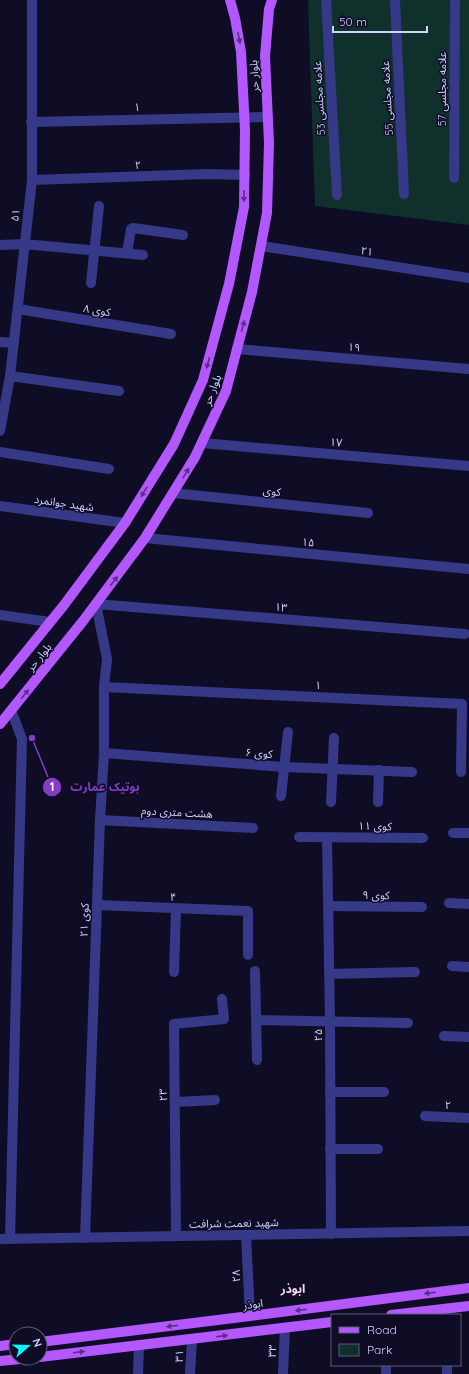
<svg xmlns="http://www.w3.org/2000/svg" width="469" height="1374" font-family="Quicksand,'Noto Sans Arabic',sans-serif">
  <style>
    .green { fill: #10302c }
    .lines { fill: none; stroke-linecap: round; stroke-linejoin: round }
    .minor { stroke: #353987; stroke-width: 10 }
    .major { stroke: #b358ff; stroke-width: 10 }
    .oneway { fill: #592f87 }
    .labels { text-anchor: middle; dominant-baseline: central; stroke-width: 3; stroke-linejoin: round; paint-order: stroke }
    .street-label { font-size: 11px; fill: #d3d1ff; stroke: #0f0d25 }
    .neighbourhood-label { font-size: 12px; font-weight: bold; fill: #ffd3f3; stroke: #0f0d25 }
    .leader { fill: none; stroke: #843cc5; stroke-width: 1.5 }
    .callout-dot { fill: #843cc5; stroke: #0f0d25; stroke-width: 1.5 }
    .mark-label { font-size: 12px; text-anchor: middle; font-weight: bold; fill: #fff }
    .callout-label { font-size: 12px; text-anchor: middle; font-weight: bold; fill: #843cc5; stroke: #0f0d25; stroke-width: 3; stroke-linejoin: round; paint-order: stroke }
  </style>
  <rect width="100%" height="100%" fill="#0f0d25"/>
  <polygon class="green" points="308,0 469,0 469,225 315,206"/>
  <g class="lines">
    <g class="minor">
      <polyline points="326,0 337,195"/>
      <polyline points="395,0 404,194"/>
      <polyline points="31,122 268,117"/>
      <polyline points="454,178 455,0"/>
      <polyline points="32,180 207,174 245,175"/>
      <polyline points="0,245 24,244 143,255"/>
      <polyline points="261,246 469,278"/>
      <polyline points="127,253 131,229 133,228 183,235"/>
      <polyline points="91,283 99,206"/>
      <polyline points="18,309 171,334"/>
      <polyline points="0,342 14,343"/>
      <polyline points="237,349 469,369"/>
      <polyline points="10,376 119,391"/>
      <polyline points="0,431 10,376 32,180 32,0"/>
      <polyline points="202,443 469,466"/>
      <polyline points="0,452 109,469"/>
      <polyline points="173,493 368,513"/>
      <polyline points="0,506 125,523"/>
      <polyline points="145,538 469,569"/>
      <polyline points="0,615 50,622"/>
      <polyline points="104,687 462,704 461,772"/>
      <polyline points="104,753 284,767 412,772"/>
      <polyline points="281,796 288,732"/>
      <polyline points="331,802 334,738"/>
      <polyline points="378,802 379,770"/>
      <polyline points="100,820 253,828"/>
      <polyline points="453,833 469,833"/>
      <polyline points="299,837 423,838"/>
      <polyline points="327,837 330,1022 331,1234"/>
      <polyline points="449,903 469,904"/>
      <polyline points="97,905 248,911 248,955"/>
      <polyline points="329,906 422,907"/>
      <polyline points="452,966 469,967"/>
      <polyline points="255,971 257,1060"/>
      <polyline points="174,972 176,909"/>
      <polyline points="329,974 415,972"/>
      <polyline points="257,1020 408,1023"/>
      <polyline points="444,1036 469,1037"/>
      <polyline points="330,1092 384,1092"/>
      <polyline points="175,1102 215,1100"/>
      <polyline points="425,1116 469,1118"/>
      <polyline points="330,1149 378,1149"/>
      <polyline points="246,1235 250,1316"/>
      <polyline points="176,1236 174,1024 224,1019 222,999"/>
      <polyline points="85,1238 100,820 104,753 104,687 107,659 96,604 465,634"/>
      <polyline points="0,1239 469,1231"/>
      <polyline points="10,1239 22,739 11,710"/>
      <polyline points="447,1365 447,1374"/>
      <polyline points="138,1374 139,1345"/>
      <polyline points="190,1374 192,1339"/>
      <polyline points="283,1374 285,1328"/>
      <polyline points="386,1374 386,1365"/>
    </g>
    <g class="major">
      <polyline points="0,684 64,605 125,523 174,444 203,380 229,284 244,207 245,130 241,52 235,18 230,0"/>
      <polyline points="0,724 83,621 145,538 195,457 226,391 252,292 267,213 269,143 265,56 269,9 272,0"/>
      <polyline points="391,1315 469,1306"/>
      <polyline points="40,1342 250,1316 469,1288"/>
      <polyline points="0,1346 16,1344"/>
      <polyline points="40,1357 332,1322"/>
      <polyline points="0,1361 30,1358"/>
    </g>
  </g>
  <defs><path id="oneway-solid" d="M-6-.8H1V-3.2L6.5 0L1 3.2V.8H-6Z"/></defs>
  <g class="oneway">
    <use href="#oneway-solid" transform="translate(239 38) rotate(79)"/>
    <use href="#oneway-solid" transform="translate(244 196) rotate(92)"/>
    <use href="#oneway-solid" transform="translate(243 326) rotate(-75)"/>
    <use href="#oneway-solid" transform="translate(208 363) rotate(105)"/>
    <use href="#oneway-solid" transform="translate(186 473) rotate(-58)"/>
    <use href="#oneway-solid" transform="translate(144 492) rotate(122)"/>
    <use href="#oneway-solid" transform="translate(114 581) rotate(-53)"/>
    <use href="#oneway-solid" transform="translate(25 694) rotate(-51)"/>
    <use href="#oneway-solid" transform="translate(430 1293) rotate(173)"/>
    <use href="#oneway-solid" transform="translate(301 1310) rotate(173)"/>
    <use href="#oneway-solid" transform="translate(172 1326) rotate(173)"/>
    <use href="#oneway-solid" transform="translate(222 1336) rotate(-7)"/>
    <use href="#oneway-solid" transform="translate(79 1352) rotate(-7)"/>
  </g>
  <g class="labels">
    <g class="street-label">
      <text transform="translate(254 76) rotate(-93)">بلوار حر</text>
      <text transform="translate(442 89) rotate(-90)">علامه مجلسی 57</text>
      <text transform="translate(319 98) rotate(-93)">علامه مجلسی 53</text>
      <text transform="translate(387 98) rotate(-93)">علامه مجلسی 55</text>
      <text transform="translate(137 107) rotate(-1)">۱</text>
      <text transform="translate(138 165) rotate(-2)">۲</text>
      <text transform="translate(15 215) rotate(-84)">۵۱</text>
      <text transform="translate(367 251) rotate(9)">۲۱</text>
      <text transform="translate(97 310) rotate(9)">کوی ۸</text>
      <text transform="translate(354 347) rotate(5)">۱۹</text>
      <text transform="translate(212 390) rotate(-69)">بلوار حر</text>
      <text transform="translate(336 442) rotate(5)">۱۷</text>
      <text transform="translate(272 491) rotate(6)">کوی</text>
      <text transform="translate(64 503) rotate(8)">شهید جوانمرد</text>
      <text transform="translate(308 542) rotate(5)">۱۵</text>
      <text transform="translate(281 607) rotate(5)">۱۳</text>
      <text transform="translate(39 657) rotate(-51)">بلوار حر</text>
      <text transform="translate(318 685) rotate(3)">۱</text>
      <text transform="translate(259 753) rotate(4)">کوی ۶</text>
      <text transform="translate(177 812) rotate(3)">هشت متری دوم</text>
      <text transform="translate(375 826) rotate(1)">کوی ۱۱</text>
      <text transform="translate(376 895) rotate(1)">کوی ۹</text>
      <text transform="translate(173 897) rotate(3)">۴</text>
      <text transform="translate(84 920) rotate(-88)">کوی ۲۱</text>
      <text transform="translate(318 1035) rotate(-90)">۲۵</text>
      <text transform="translate(163 1095) rotate(-90)">۲۳</text>
      <text transform="translate(448 1105) rotate(2)">۲</text>
      <text transform="translate(234 1223) rotate(-1)">شهید نعمت شرافت</text>
      <text transform="translate(236 1276) rotate(-93)">۲۸</text>
      <text transform="translate(253 1304) rotate(-7)">ابوذر</text>
      <text transform="translate(272 1351) rotate(-87)">۳۳</text>
      <text transform="translate(179 1356) rotate(-87)">۳۱</text>
    </g>
    <g class="neighbourhood-label">
      <text x="293" y="1288">ابوذر</text>
    </g>
  </g>
  <path class="leader" d="M32 738L52 787"/>
  <g class="callout-dot">
    <circle cx="32" cy="738" r="4"/>
    <circle cx="52" cy="787" r="10"/>
  </g>
  <g class="mark-label">
    <text x="52" y="791">1</text>
  </g>
  <g class="callout-label">
    <text x="105" y="791">بوتیک عمارت</text>
  </g>
  <rect x="331" y="1314" width="130" height="52" fill="#0f0d25" stroke="#5d5b7c"/>
  <rect x="339" y="1327" width="20" height="6" fill="#b358ff" stroke="#5d5b7c"/>
  <text x="367" y="1334" font-size="12" fill="#d3d1ff">Road</text>
  <rect x="339" y="1344" width="20" height="12" fill="#10302c" stroke="#5d5b7c"/>
  <text x="367" y="1354" font-size="12" fill="#d3d1ff">Park</text>
  <g transform="translate(28 1346) rotate(70)"><circle r="19" fill="#0f0d25" stroke="#5d5b7c"/>
  <path d="M0-3L7 15L0 10L-7 15Z" fill="#00f8fc"/>
  <text y="-6" font-size="11" font-weight="bold" text-anchor="middle" fill="#d3d1ff">N</text>
  </g>
  <path d="M333 26v6h94v-6" fill="none" stroke="#d3d1ff" stroke-width="2"/>
  <text x="339" y="26" font-size="12" fill="#d3d1ff" stroke="#0f0d25" stroke-width="3" paint-order="stroke">50 m</text>
</svg>
